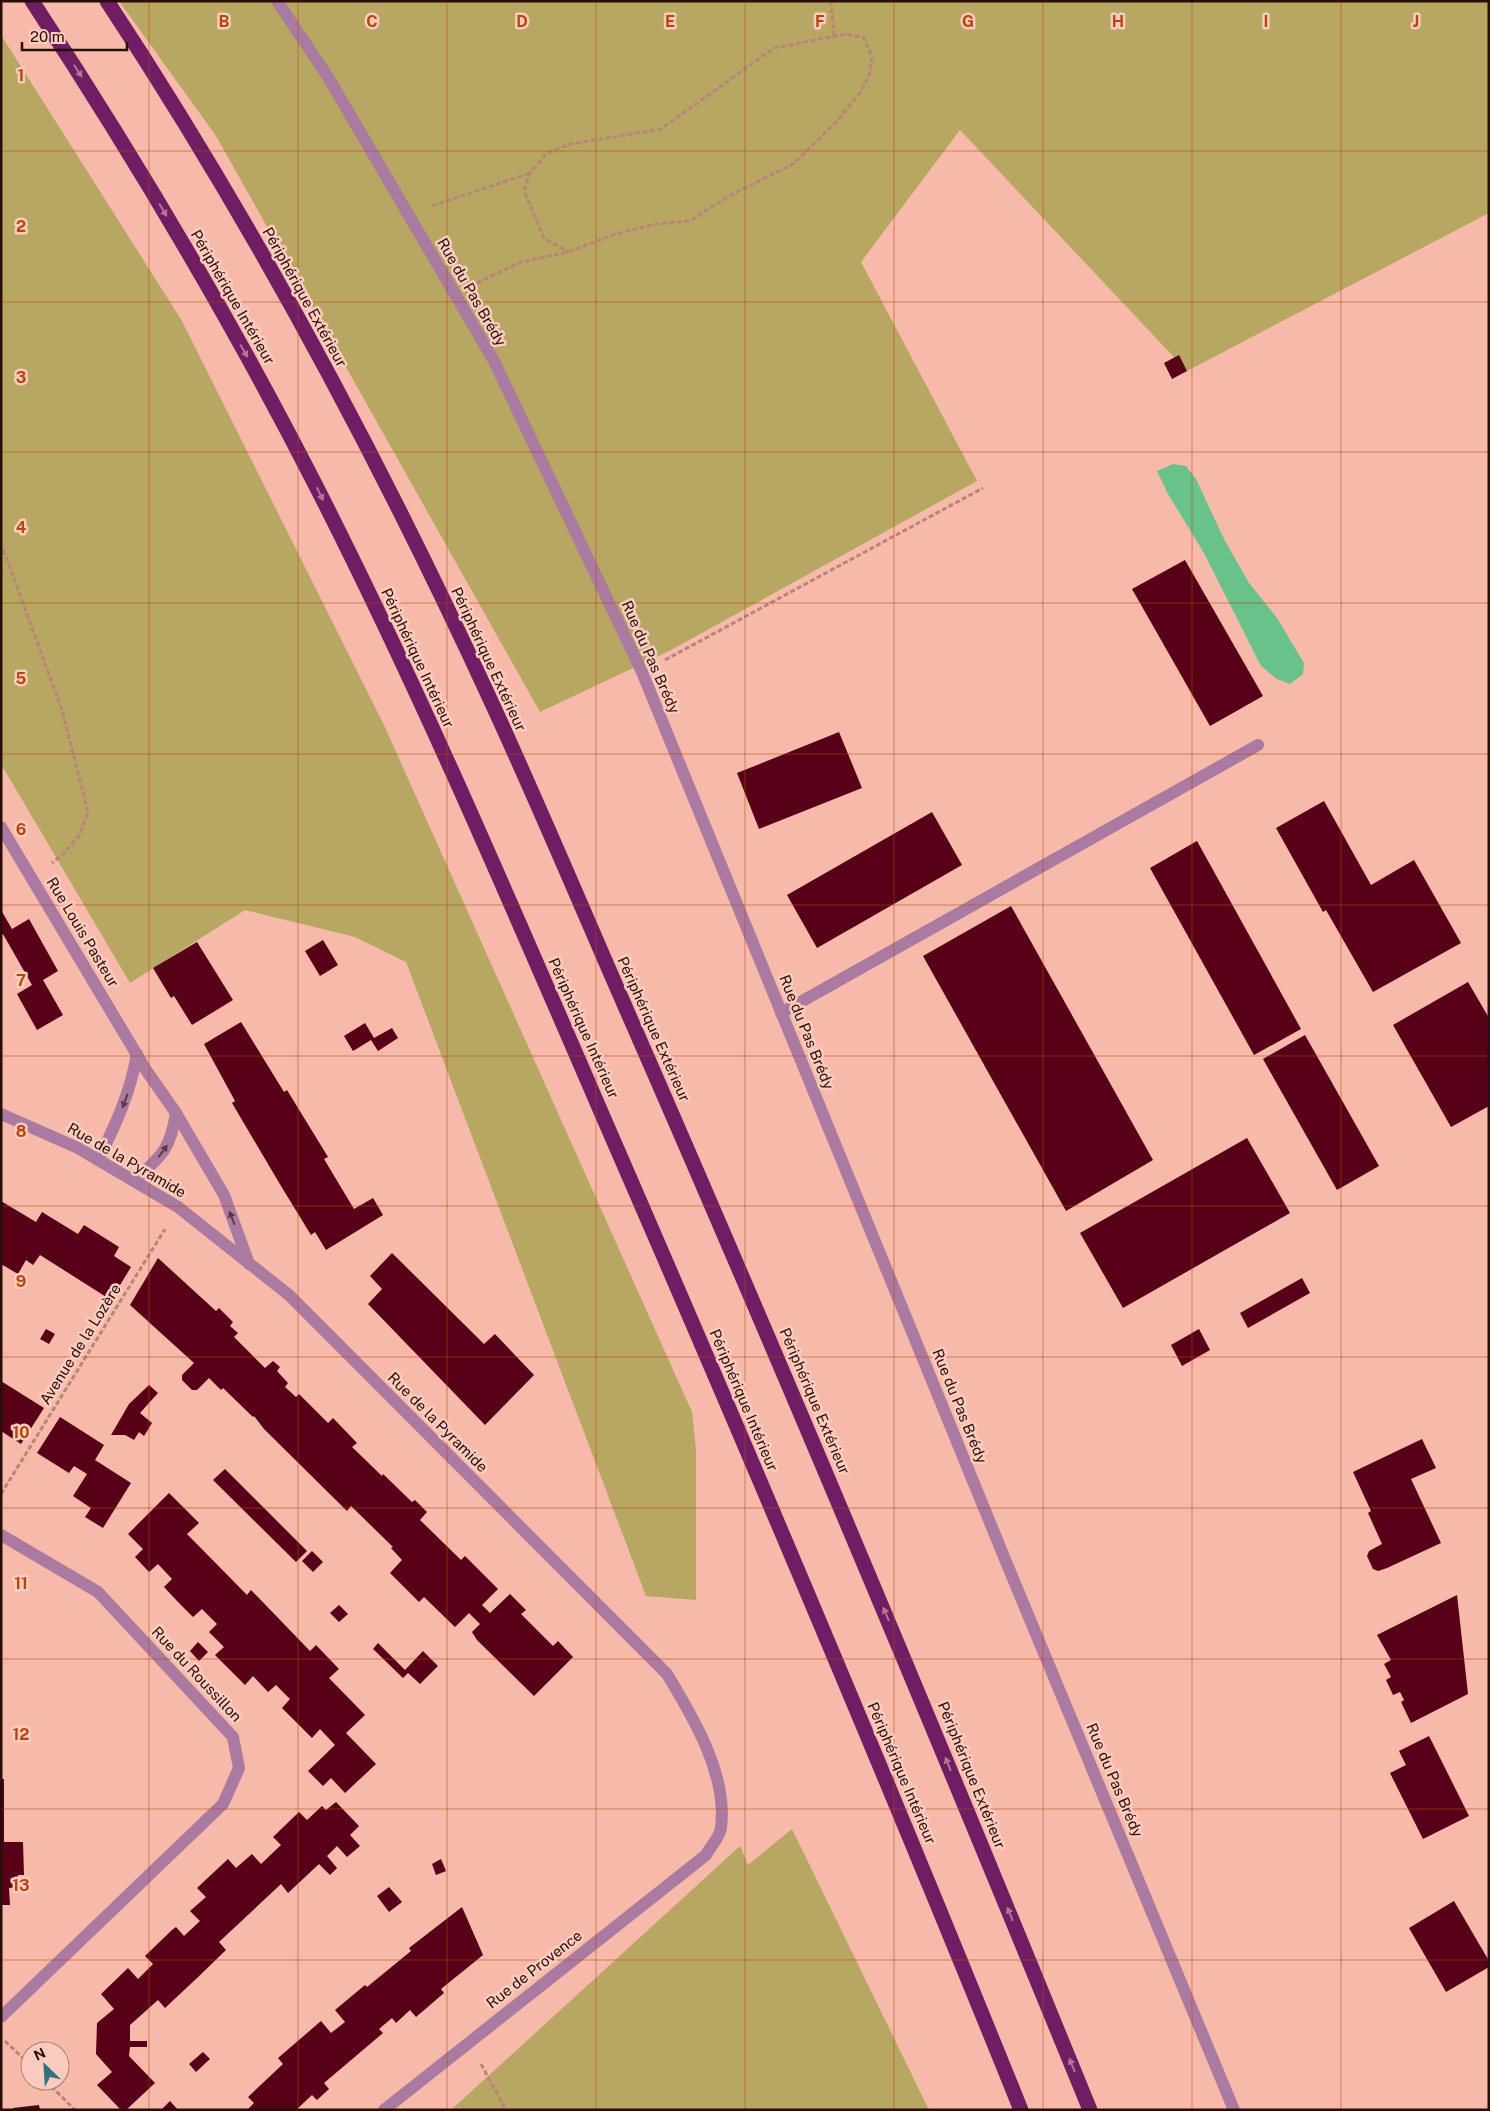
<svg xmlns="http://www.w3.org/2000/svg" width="1490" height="2111" font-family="'Public Sans',sans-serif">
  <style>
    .green { fill: #b8a663 }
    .water { fill: #68c28a }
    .building { fill: #570017 }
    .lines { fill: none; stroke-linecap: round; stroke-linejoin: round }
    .path { stroke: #b88578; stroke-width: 3; stroke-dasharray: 5 2.5; stroke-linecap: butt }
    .lane { stroke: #ab7aa0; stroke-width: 12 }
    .street { stroke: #ab7aa0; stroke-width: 12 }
    .highway { stroke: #711d64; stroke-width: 15 }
    .oneway { fill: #b67492 }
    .oneway2 { fill: #5c3944 }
    .grid { fill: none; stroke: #b8460b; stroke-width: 1; stroke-opacity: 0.55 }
    .labels { text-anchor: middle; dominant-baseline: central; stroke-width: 5; stroke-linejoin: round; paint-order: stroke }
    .street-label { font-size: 15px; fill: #280e07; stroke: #facbbf }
    .grid-label { font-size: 16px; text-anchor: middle; font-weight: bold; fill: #b8460b; stroke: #facbbf; stroke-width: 5; stroke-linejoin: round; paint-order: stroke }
  </style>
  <rect width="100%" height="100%" fill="#f7baaa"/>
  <g class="green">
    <polygon points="119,1 1489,1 1489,213 1187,371 960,130 861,262 977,481 671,650 540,712 216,136"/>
    <polygon points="1,35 182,321 384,725 692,1412 696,1449 696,1600 646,1596 406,962 355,937 245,910 130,983 1,764"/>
    <polygon points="792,1829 929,2110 451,2110 740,1846 748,1865"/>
  </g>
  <polygon class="water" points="1173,464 1186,466 1196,479 1224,539 1249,583 1277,618 1304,663 1303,674 1290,684 1277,679 1261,666 1204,553 1168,494 1157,471"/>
  <g class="building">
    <polygon points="1179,355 1187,371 1172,379 1164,363"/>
    <polygon points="1185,560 1263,696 1210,726 1132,589"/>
    <polygon points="839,732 862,788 759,829 737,773"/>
    <polygon points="1324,801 1371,885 1414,860 1461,943 1373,992 1326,910 1323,912 1276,828"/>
    <polygon points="932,812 962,865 817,948 787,895"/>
    <polygon points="1197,841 1301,1029 1254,1055 1150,868"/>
    <polygon points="1011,906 1153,1160 1066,1211 923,956"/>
    <polygon points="1,910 12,929 29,919 58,971 43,980 63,1015 37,1030 17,994 32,985 3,934 1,935"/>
    <polygon points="323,940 338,965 320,976 305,951"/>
    <polygon points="197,942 233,1000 192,1025 174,996 171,998 153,968"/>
    <polygon points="1468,982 1489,1018 1489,1106 1451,1127 1393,1025"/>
    <polygon points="241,1022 284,1092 287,1090 328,1157 324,1159 354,1209 373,1198 383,1215 326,1250 315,1232 311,1235 281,1186 232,1103 235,1101 204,1044"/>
    <polygon points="365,1023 374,1038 392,1028 398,1038 378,1051 371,1040 353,1051 344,1036"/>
    <polygon points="1305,1035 1379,1166 1337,1190 1263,1059"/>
    <polygon points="1247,1138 1290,1213 1123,1308 1080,1233"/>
    <polygon points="1,1201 36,1222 42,1212 78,1234 84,1225 119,1247 114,1256 131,1267 111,1300 40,1255 33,1265 26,1260 18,1274 1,1264"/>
    <polygon points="392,1253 484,1344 495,1334 534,1375 485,1425 368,1304 382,1289 370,1276"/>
    <polygon points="158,1258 216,1311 219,1308 233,1322 230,1326 238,1333 234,1337 265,1368 273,1361 280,1367 277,1371 288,1383 285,1387 296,1397 299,1394 328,1423 333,1418 357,1443 352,1447 382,1476 383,1474 412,1502 415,1500 427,1512 420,1520 461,1560 465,1556 498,1589 482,1605 490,1613 510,1594 526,1610 521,1614 553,1646 558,1641 573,1657 534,1696 477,1640 472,1632 480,1624 469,1613 455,1627 424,1597 419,1602 390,1573 402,1560 391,1548 393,1547 351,1506 347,1511 264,1429 254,1416 253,1417 223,1388 221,1390 209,1378 197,1390 192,1390 182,1380 182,1375 194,1363 130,1305"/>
    <polygon points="1302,1278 1310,1293 1248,1328 1240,1313"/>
    <polygon points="46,1329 55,1334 49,1344 40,1339"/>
    <polygon points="1199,1329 1210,1350 1182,1366 1171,1345"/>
    <polygon points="1,1381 44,1408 21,1444 1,1431"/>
    <polygon points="149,1385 158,1393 140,1413 152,1423 144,1436 139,1432 134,1440 125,1435 111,1435 129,1404"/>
    <polygon points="60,1417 104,1445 95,1460 131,1483 103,1528 85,1517 91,1508 73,1496 87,1474 74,1466 69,1473 37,1453"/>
    <polygon points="1422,1439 1436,1468 1411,1479 1441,1543 1387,1568 1378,1571 1373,1569 1367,1556 1369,1551 1382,1544 1368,1513 1371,1511 1353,1472"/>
    <polygon points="225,1469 307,1551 296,1562 213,1480"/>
    <polygon points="169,1493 199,1523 187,1534 247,1595 251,1590 310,1651 316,1645 339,1669 329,1678 365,1715 346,1733 376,1764 345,1793 331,1778 323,1786 308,1771 335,1745 320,1729 312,1738 282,1708 290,1699 276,1685 268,1692 253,1676 245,1685 215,1655 224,1647 209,1632 217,1624 202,1609 193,1617 178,1602 164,1587 172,1579 158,1564 149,1572 135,1557 143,1549 128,1534"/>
    <polygon points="312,1551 323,1562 313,1572 302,1561"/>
    <polygon points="1457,1595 1468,1694 1411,1723 1401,1702 1404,1700 1400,1692 1393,1695 1386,1680 1391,1677 1384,1664 1391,1660 1377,1635"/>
    <polygon points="339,1605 348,1614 339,1622 330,1613"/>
    <polygon points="198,1642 208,1652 199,1661 190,1651"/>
    <polygon points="378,1643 405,1670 423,1651 438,1666 420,1684 408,1673 403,1678 373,1649"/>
    <polygon points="1429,1736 1469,1816 1423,1839 1390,1773 1406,1765 1399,1751"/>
    <polygon points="1,1779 4,1779 4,1842 23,1842 24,1875 18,1875 18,1887 9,1888 10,1905 1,1905"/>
    <polygon points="336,1802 359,1826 350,1835 360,1846 347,1857 337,1846 327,1856 337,1868 330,1875 319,1864 288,1893 281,1884 219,1942 226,1950 196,1979 165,2008 158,2000 130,2025 130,2041 147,2041 147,2047 130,2047 129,2056 155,2083 126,2110 121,2110 97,2085 112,2072 96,2054 97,2023 114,2009 101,1994 128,1968 138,1979 153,1964 145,1956 172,1930 176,1927 184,1936 200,1921 190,1911 206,1897 197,1888 228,1859 236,1868 252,1854 261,1864 281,1845 273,1837 299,1812 307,1820 322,1806 326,1810"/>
    <polygon points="441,1859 446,1871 436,1875 432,1864"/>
    <polygon points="389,1887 402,1902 389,1912 377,1896"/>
    <polygon points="1454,1901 1489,1961 1489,1967 1446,1992 1409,1928"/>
    <polygon points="462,1907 483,1955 441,1989 444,1993 416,2017 410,2010 396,2023 392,2018 379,2029 383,2033 324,2083 329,2089 317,2100 312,2095 296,2110 247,2110 254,2103 248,2097 283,2064 278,2058 321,2021 331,2033 345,2022 335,2010 365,1985 367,1987 411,1951 409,1948"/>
    <polygon points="203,2052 210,2059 196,2072 189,2064"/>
    <polygon points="170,2101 178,2110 161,2110"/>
    <polygon points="39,2105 40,2110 13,2110 13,2108"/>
  </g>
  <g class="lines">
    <g class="path">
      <polyline points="831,1 834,36"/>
      <polyline points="432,206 530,173"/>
      <polyline points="477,283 521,262 568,252 616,234 656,224 689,221 731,195 793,164 836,122 859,94 869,76 872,57 864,38 846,34 774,48 661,129 570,144 546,154 530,173 524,191 544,238 568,252"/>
      <polyline points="1,543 62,710 88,812 79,836 63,854 52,863"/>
      <polyline points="665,660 983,488"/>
      <polyline points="1,1494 165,1229"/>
      <polyline points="5,2041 30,2065"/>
      <polyline points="481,2064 506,2110"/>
      <polyline points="46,2081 75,2110"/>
    </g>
    <polyline class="lane" points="781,1013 1258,745"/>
    <g class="street">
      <polyline points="277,1 328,77 494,361 642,672 1009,1569 1234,2110"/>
      <polyline points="1,827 146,1070 176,1113 224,1195 249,1264"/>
      <path d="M1,1114L78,1148L178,1207L289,1295L667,1674C693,1717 728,1775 721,1828C720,1837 710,1847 706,1855L384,2110"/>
      <path d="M98,1160C116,1124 130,1094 137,1054"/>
      <path d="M134,1181C161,1156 170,1151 176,1113"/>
      <polyline points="1,1535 98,1592 233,1737 239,1768 223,1804 1,2017"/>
    </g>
    <g class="highway">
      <path d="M32,1C135,158 231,319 316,486C419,688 508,897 598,1105C743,1438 885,1773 1021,2110"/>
      <path d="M107,1C253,222 379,458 490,699C539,805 584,913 631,1020C789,1381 941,1745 1090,2110"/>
    </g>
  </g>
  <defs><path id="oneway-solid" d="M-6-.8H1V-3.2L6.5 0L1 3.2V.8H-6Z" transform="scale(1.25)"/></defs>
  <g class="oneway">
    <use href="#oneway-solid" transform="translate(78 71) rotate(57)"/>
    <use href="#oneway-solid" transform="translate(163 210) rotate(59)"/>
    <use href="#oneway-solid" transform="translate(244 351) rotate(60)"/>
    <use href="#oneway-solid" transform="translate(320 494) rotate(64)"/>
    <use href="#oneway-solid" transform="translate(886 1614) rotate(-113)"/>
    <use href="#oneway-solid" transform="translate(948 1764) rotate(-112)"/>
    <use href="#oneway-solid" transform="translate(1010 1914) rotate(-112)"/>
    <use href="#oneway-solid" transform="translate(1072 2065) rotate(-112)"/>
  </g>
  <g class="oneway2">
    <use href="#oneway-solid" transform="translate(125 1101) rotate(110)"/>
    <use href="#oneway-solid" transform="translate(163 1151) rotate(-54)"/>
    <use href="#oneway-solid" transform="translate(232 1218) rotate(-111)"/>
  </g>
  <path class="grid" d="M149,1V2110M298,1V2110M447,1V2110M596,1V2110M745,1V2110M894,1V2110M1043,1V2110M1192,1V2110M1341,1V2110M1,151H1489M1,302H1489M1,452H1489M1,603H1489M1,754H1489M1,905H1489M1,1056H1489M1,1206H1489M1,1357H1489M1,1508H1489M1,1659H1489M1,1809H1489M1,1960H1489"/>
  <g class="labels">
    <g class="street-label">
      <text transform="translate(472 292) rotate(60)">Rue du Pas Brédy</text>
      <text transform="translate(233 297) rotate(60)">Périphérique Intérieur</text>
      <text transform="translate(305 297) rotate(61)">Périphérique Extérieur</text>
      <text transform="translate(651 657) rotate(66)">Rue du Pas Brédy</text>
      <text transform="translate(418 658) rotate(65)">Périphérique Intérieur</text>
      <text transform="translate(489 659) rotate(65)">Périphérique Extérieur</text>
      <text transform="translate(83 932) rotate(59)">Rue Louis Pasteur</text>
      <text transform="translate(584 1028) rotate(66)">Périphérique Intérieur</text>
      <text transform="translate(654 1029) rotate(66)">Périphérique Extérieur</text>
      <text transform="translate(807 1032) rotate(68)">Rue du Pas Brédy</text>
      <text transform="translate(127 1160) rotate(30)">Rue de la Pyramide</text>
      <text transform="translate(80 1344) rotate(-58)">Avenue de la Lozère</text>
      <text transform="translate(744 1400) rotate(67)">Périphérique Intérieur</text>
      <text transform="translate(815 1401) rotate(67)">Périphérique Extérieur</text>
      <text transform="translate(960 1406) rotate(68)">Rue du Pas Brédy</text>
      <text transform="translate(438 1422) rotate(45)">Rue de la Pyramide</text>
      <text transform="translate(197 1674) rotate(47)">Rue du Roussillon</text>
      <text transform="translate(902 1773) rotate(67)">Périphérique Intérieur</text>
      <text transform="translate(972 1775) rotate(68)">Périphérique Extérieur</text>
      <text transform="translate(1115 1780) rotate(67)">Rue du Pas Brédy</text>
      <text transform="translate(534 1969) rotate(-38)">Rue de Provence</text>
    </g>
  </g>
  <g class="grid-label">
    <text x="224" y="27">B</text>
    <text x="372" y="27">C</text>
    <text x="522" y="27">D</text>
    <text x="670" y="27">E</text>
    <text x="820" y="27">F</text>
    <text x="968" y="27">G</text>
    <text x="1118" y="27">H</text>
    <text x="1266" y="27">I</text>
    <text x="1416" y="27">J</text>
    <text x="21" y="81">1</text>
    <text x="21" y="232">2</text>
    <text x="21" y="383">3</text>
    <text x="21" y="533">4</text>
    <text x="21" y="684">5</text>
    <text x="21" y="835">6</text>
    <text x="21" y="986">7</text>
    <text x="21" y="1137">8</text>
    <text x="21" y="1287">9</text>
    <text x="21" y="1438">10</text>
    <text x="21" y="1589">11</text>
    <text x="21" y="1740">12</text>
    <text x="21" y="1891">13</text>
  </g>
  <rect width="1490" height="2111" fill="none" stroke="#280e07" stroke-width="5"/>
  <g transform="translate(45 2066) rotate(335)"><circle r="24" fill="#facbbf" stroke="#a67f75"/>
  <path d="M0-4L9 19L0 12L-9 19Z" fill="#2e7382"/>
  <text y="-8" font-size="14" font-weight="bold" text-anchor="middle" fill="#280e07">N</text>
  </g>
  <path d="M22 42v8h105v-8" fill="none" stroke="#280e07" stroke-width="2.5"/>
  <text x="30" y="42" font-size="15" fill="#280e07" stroke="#facbbf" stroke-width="4" paint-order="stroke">20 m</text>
</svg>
